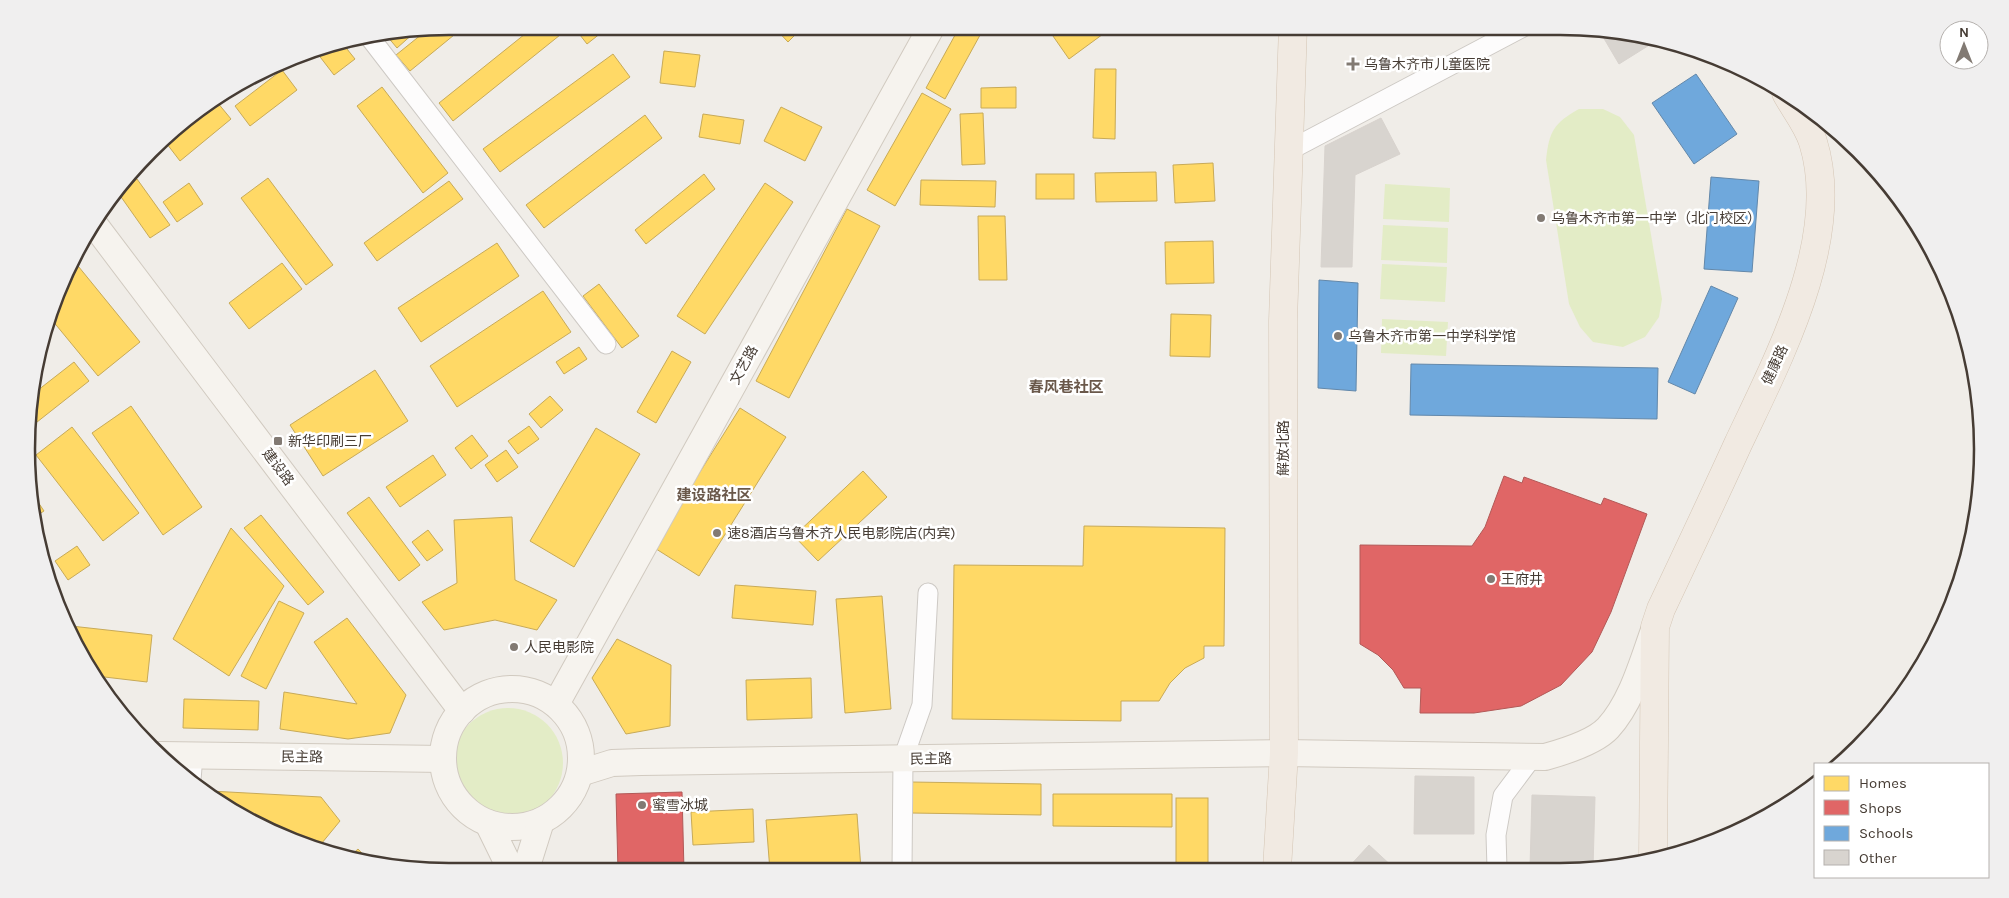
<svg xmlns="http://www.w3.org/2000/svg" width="2009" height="898" font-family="Karla,'Noto Sans SC',sans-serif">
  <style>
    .green { fill: #e3ecc6 }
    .homes { fill: #ffd966; stroke: #c8aa57 }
    .shops { fill: #e06666; stroke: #b25957 }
    .schools { fill: #6fa8dc; stroke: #6388aa }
    .building { fill: #d8d4cf; stroke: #d8d3ce }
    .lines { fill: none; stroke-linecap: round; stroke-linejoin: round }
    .street-casing { stroke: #cdc9c4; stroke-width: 21 }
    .secondary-casing { stroke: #d1cac0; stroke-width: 28 }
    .primary-casing { stroke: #d4c5b4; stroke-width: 29 }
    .street { stroke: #fdfcfc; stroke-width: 19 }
    .secondary { stroke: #f6f3ee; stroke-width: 26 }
    .primary { stroke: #f1eae2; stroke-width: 28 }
    .poi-dot { fill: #827a73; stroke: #fff; stroke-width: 2 }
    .labels { text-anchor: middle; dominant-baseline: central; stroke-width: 5; stroke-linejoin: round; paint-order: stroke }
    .poi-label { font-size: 14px; fill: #463c34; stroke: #fff; text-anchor: start }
    .street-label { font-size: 14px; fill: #463c34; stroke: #fff }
    .neighbourhood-label { font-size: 15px; font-weight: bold; fill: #6a584a; stroke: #fff }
    .rim { fill: none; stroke: #463c34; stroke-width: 2.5 }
  </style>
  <rect width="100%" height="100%" fill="#f0ede8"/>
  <g class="green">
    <path d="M1579,109H1603L1620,117L1634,135L1662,299L1659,317L1645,337L1623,347L1593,342L1580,327L1569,304L1546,160C1549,131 1554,123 1579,109Z"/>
    <polygon points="1385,184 1450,188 1449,222 1383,219"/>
    <polygon points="1383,225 1448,228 1447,263 1381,260"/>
    <polygon points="1382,264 1447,267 1445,302 1380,299"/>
    <polygon points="1382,319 1448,322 1446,356 1381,353"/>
    <circle cx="508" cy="763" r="55"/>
  </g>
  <g class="homes">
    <polygon points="449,26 465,26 410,71 396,55 427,30"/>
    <polygon points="535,26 561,26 565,31 453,121 439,103"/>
    <polygon points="573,26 604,26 606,29 587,44"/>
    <polygon points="773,26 796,26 800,30 788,42"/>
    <polygon points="960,26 985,26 945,99 926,88"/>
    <polygon points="1046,26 1114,26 1069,59"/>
    <polygon points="415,32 397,48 387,36"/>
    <polygon points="343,44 355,59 334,75 314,49"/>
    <polygon points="664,51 700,55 695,87 660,83"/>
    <polygon points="613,54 630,77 500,172 483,149"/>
    <polygon points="1095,69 1116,69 1115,139 1093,138"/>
    <polygon points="282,70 297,90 250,126 235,106"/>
    <polygon points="382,87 448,173 423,193 357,106"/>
    <polygon points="1016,87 1016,108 981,108 981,88"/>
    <polygon points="922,93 951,109 895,206 867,190"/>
    <polygon points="217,102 231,119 180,161 167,144"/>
    <polygon points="781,107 822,127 805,161 764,141"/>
    <polygon points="983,113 985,164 962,165 960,114"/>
    <polygon points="703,114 744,120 740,144 699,137"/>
    <polygon points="645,115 662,138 544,228 526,205"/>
    <polygon points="1213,163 1215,201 1175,203 1173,165"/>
    <polygon points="1156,172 1157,201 1096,202 1095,173"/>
    <polygon points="704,174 715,189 646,244 635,230"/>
    <rect x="1036" y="174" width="38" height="25"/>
    <polygon points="268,178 333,265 306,285 241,198"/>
    <polygon points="137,179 170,225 150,238 119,194"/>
    <polygon points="921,180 996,181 995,207 920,205"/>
    <polygon points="449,181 463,199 377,261 364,243"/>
    <polygon points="189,183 203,204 177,222 163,202"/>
    <polygon points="765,183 793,202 705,334 677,316"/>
    <polygon points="847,209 880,226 789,398 756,381"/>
    <polygon points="978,216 1005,216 1007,280 979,280"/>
    <polygon points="1213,241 1214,283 1166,284 1165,242"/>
    <polygon points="497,243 519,276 421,342 398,308"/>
    <polygon points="74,261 140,342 98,376 52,320"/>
    <polygon points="282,263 302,289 249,329 229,303"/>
    <polygon points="599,284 639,336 622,348 583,296"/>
    <polygon points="543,291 571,332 457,407 430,366"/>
    <polygon points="1171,314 1211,315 1210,357 1170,356"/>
    <polygon points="579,347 587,359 564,374 556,362"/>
    <polygon points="672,351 691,362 656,423 637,412"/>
    <polygon points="74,362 89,381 32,426 33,394"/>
    <polygon points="375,370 408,421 323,476 290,425"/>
    <polygon points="550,396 563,410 541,428 529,414"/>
    <polygon points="131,406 202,507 163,535 92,433"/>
    <polygon points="740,408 786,437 699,576 653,547"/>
    <polygon points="529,426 539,439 518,454 508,441"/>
    <polygon points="72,427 139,513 103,541 36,455"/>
    <polygon points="596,428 640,454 574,567 530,541"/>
    <polygon points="472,435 488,456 471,469 455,448"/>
    <polygon points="506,450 518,467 497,482 485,465"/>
    <polygon points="433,455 446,475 400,507 386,487"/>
    <polygon points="863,471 887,497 818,561 794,536"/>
    <polygon points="30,490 44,511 33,518 30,504"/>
    <polygon points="369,497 420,565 399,581 347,513"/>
    <polygon points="261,515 324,592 308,605 244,528"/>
    <polygon points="512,517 515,580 557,600 537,630 495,620 444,630 422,602 457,583 454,520"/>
    <polygon points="1084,526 1225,528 1224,646 1204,646 1204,658 1185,668 1170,683 1159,701 1121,701 1121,721 952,719 954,565 1083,566"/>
    <polygon points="231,528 284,586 229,676 173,639"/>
    <polygon points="428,530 443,550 427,561 412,542"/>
    <polygon points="77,546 90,565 68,580 55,561"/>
    <polygon points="42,555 50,568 45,571"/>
    <polygon points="735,585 816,591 813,625 732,618"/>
    <polygon points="882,596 891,709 845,713 836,599"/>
    <polygon points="279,601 304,613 266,689 241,676"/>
    <polygon points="347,618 406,695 390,733 348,739 280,729 284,692 357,704 314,642"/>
    <polygon points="71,626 152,635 147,682 96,676 83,660 70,633"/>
    <polygon points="617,639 671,665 670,726 626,734 592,678"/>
    <polygon points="811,678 812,718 747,720 746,680"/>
    <polygon points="184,699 259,701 258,730 183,728"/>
    <polygon points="911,782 1041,784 1041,815 911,813"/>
    <polygon points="210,791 321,797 340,821 317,849 287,840"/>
    <polygon points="1053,794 1172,794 1172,827 1053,826"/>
    <rect x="1176" y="798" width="32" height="71"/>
    <polygon points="753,809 754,842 693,845 691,812"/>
    <polygon points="857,814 861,870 770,871 766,820"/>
    <polygon points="358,849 373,864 348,858"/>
  </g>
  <g class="shops">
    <polygon points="1504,476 1522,483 1524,477 1601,505 1604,498 1647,514 1611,612 1592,652 1561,685 1521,706 1474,713 1420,713 1421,688 1404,688 1393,670 1378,655 1360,644 1360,545 1472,546 1485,527"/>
    <polygon points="682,792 684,871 618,871 616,794"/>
  </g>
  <g class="schools">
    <polygon points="1696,74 1737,134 1694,164 1652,103"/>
    <polygon points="1711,177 1759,181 1752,272 1704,269"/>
    <polygon points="1319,280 1358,283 1356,391 1318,388"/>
    <polygon points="1711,286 1738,298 1695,394 1668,382"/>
    <polygon points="1411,364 1658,368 1657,419 1410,415"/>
  </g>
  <g class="building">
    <polygon points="1599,30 1643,34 1659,39 1619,64"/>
    <polygon points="1381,118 1400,154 1355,175 1352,267 1321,267 1325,146"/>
    <polygon points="1415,776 1474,777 1474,834 1414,834"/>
    <polygon points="1532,795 1595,797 1593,868 1530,868"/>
    <polygon points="1369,845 1395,869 1347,869"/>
  </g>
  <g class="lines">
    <defs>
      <g id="street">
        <polyline points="371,39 606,344"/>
        <polyline points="1288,151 1525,26"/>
        <polyline points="191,780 193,755"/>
        <polyline points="1497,868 1496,835 1503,796 1533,756"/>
        <polyline points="902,870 903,759 922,705 928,593"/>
      </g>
      <g id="secondary">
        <polyline points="94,224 462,711"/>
        <circle cx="512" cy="758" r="69"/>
        <polyline points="556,704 932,26"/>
        <polyline points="160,755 443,759"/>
        <path d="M580,773L612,763L641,762L1284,753L1545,757C1563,752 1595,742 1608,728C1631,703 1642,664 1653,633"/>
        <polyline points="488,823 512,872"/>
        <polyline points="525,872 541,821"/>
      </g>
      <g id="primary">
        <path d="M1653,858L1655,627L1661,609C1687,554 1713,499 1738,444C1778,359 1843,238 1813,142C1808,125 1794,108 1786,93"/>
        <polyline points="1277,869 1284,753 1283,321 1293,26"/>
      </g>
    </defs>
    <use href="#street" class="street-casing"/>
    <use href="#secondary" class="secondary-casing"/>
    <use href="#primary" class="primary-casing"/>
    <use href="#street" class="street"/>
    <use href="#secondary" class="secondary"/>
    <use href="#primary" class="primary"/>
  </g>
  <g class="poi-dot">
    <path d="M1350.5 56.5h5v5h5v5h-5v5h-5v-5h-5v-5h5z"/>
    <circle cx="1541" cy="218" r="5"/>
    <circle cx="1338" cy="336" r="5"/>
    <rect x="273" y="436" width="10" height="10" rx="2.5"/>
    <circle cx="717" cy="533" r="5"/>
    <circle cx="1491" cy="579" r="5"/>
    <circle cx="514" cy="647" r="5"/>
    <circle cx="642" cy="805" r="5"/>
  </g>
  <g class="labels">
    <g class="poi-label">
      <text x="1364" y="64">乌鲁木齐市儿童医院</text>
      <text x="1551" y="218">乌鲁木齐市第一中学（北门校区）</text>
      <text x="1348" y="336">乌鲁木齐市第一中学科学馆</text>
      <text x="288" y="441">新华印刷三厂</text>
      <text x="727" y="533">速8酒店乌鲁木齐人民电影院店(内宾)</text>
      <text x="1501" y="579">王府井</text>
      <text x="524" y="647">人民电影院</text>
      <text x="652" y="805">蜜雪冰城</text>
    </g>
    <g class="street-label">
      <text transform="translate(744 365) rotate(-61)">文艺路</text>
      <text transform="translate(1775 365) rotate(-65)">健康路</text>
      <text transform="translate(1283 448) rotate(-90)">解放北路</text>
      <text transform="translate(278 467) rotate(53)">建设路</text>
      <text transform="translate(302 757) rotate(1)">民主路</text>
      <text transform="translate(931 759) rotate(-1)">民主路</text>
    </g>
    <g class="neighbourhood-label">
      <text x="1066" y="387">春风巷社区</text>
      <text x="714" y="495">建设路社区</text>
    </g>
  </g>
  <path d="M0 0H2009V898H0ZM449 35H1560A414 414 0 0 1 1974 449V449A414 414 0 0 1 1560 863H449A414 414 0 0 1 35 449V449A414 414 0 0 1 449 35Z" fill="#f0efef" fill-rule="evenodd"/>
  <path class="rim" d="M449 35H1560A414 414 0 0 1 1974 449V449A414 414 0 0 1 1560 863H449A414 414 0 0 1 35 449V449A414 414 0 0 1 449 35Z"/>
  <rect x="1814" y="763" width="175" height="115" fill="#ffffff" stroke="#b5b1ae"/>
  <rect x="1824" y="776" width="25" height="15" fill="#ffd966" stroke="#b5b1ae"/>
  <text x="1859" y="788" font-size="15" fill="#463c34">Homes</text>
  <rect x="1824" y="800" width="25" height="15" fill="#e06666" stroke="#b5b1ae"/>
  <text x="1859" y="813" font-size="15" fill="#463c34">Shops</text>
  <rect x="1824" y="826" width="25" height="15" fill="#6fa8dc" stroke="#b5b1ae"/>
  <text x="1859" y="838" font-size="15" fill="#463c34">Schools</text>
  <rect x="1824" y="850" width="25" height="15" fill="#d8d4cf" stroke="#b5b1ae"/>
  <text x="1859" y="863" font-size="15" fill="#463c34">Other</text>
  <g transform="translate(1964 45)"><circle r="24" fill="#ffffff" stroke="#b5b1ae"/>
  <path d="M0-4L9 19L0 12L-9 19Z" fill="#827a73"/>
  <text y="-8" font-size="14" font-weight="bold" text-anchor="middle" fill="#463c34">N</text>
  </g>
</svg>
